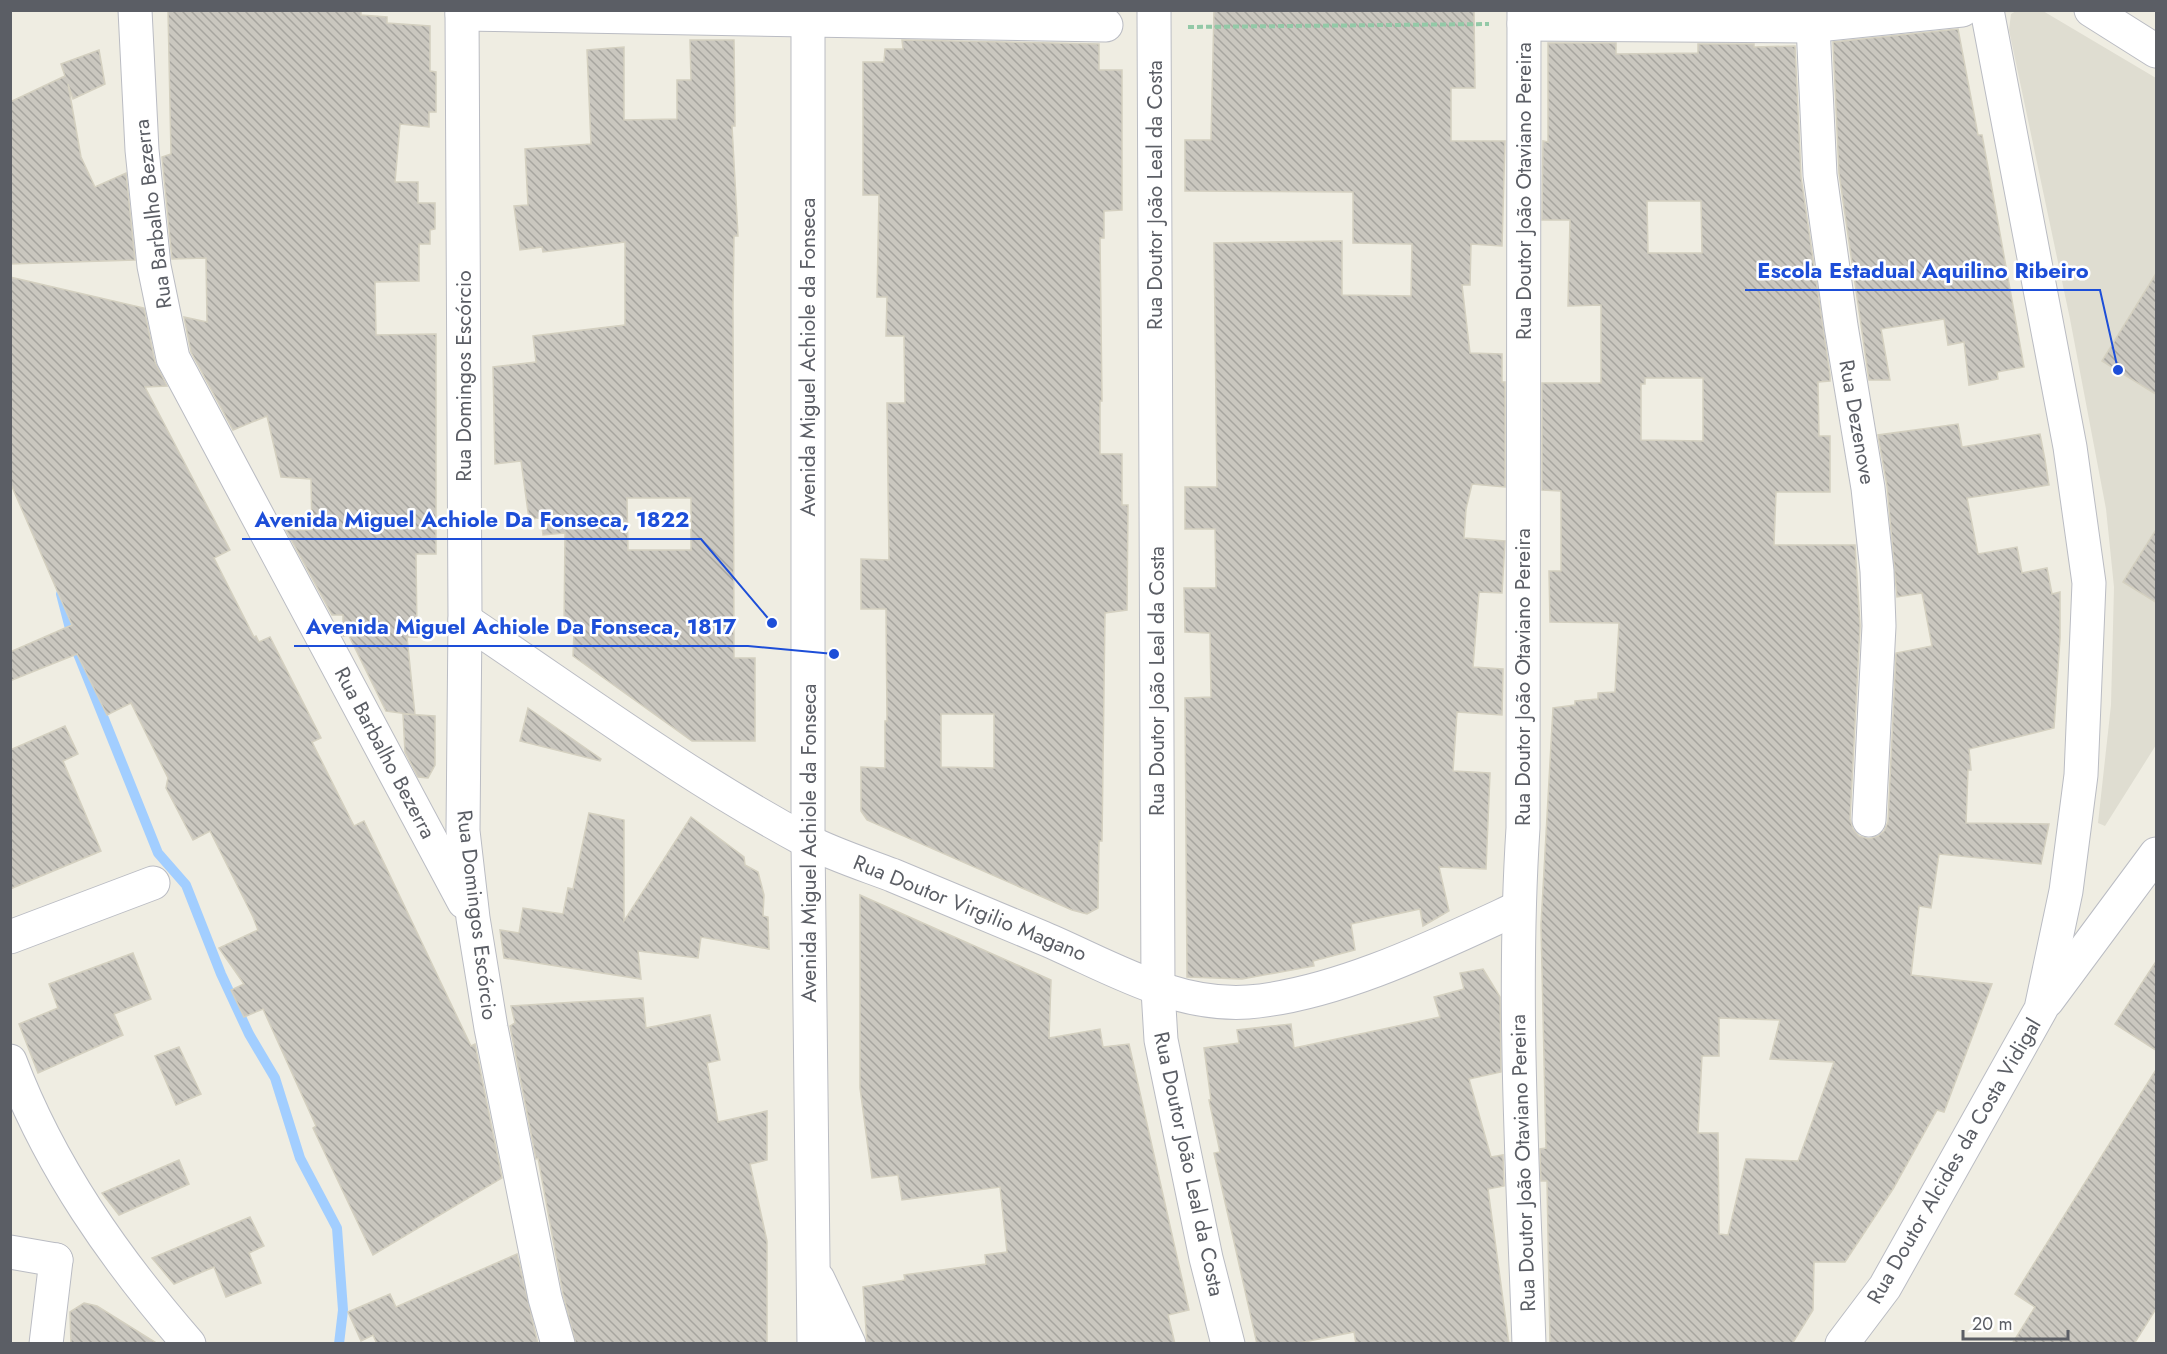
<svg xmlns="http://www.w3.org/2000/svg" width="2167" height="1354" font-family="Jost,sans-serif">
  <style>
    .education { fill: #dfddd1 }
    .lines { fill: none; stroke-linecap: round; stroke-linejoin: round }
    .stream { stroke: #a2ceff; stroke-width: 10 }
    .building { fill: url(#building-back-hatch); stroke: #d4d0c0; stroke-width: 1.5; fill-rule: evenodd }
    .minor-casing { stroke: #babcc3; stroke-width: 35 }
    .path { stroke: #93c9a7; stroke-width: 4; stroke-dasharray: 6 3; stroke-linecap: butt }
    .minor { stroke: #fff; stroke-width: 33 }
    .labels { text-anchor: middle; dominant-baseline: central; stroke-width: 5; stroke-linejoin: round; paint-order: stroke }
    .street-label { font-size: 21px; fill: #5b5e65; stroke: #fff }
    .leader { fill: none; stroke: #1d4ed8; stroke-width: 2 }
    .callout-dot { fill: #1d4ed8; stroke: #fff; stroke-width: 2 }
    .callout-label { font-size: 22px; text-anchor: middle; font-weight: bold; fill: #1d4ed8; stroke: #fff; stroke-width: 5; stroke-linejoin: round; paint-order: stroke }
  </style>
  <defs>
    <pattern id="building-back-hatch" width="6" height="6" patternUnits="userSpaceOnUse" patternTransform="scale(1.5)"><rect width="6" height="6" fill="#cac7bf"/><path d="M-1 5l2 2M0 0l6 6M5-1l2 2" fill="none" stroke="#a7a59f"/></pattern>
  </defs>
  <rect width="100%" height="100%" fill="#efede2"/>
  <polygon class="education" points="2016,11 2043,11 2156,78 2156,745 2105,826 2098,823 2111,705 2114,587 2106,509 2070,319 2009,30 2011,14"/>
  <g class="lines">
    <polyline class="stream" points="61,594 74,644 158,853 186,885 221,974 249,1034 275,1078 300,1158 337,1228 343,1310 339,1344"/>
  </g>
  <g class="building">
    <polygon points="168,10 361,10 361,15 387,17 387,23 430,26 430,71 436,72 436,112 429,112 429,127 400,124 395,182 418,182 418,203 435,203 435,229 430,230 430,244 419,244 419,281 375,282 376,335 436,334 436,554 416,554 417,637 407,637 415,715 386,711 349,636 343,636 343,615 332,615 286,530 312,530 311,479 281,477 267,416 233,430 191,352 184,317 207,322 206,258 172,259 162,157 171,154"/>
    <polygon points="1214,10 1474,10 1475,88 1451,88 1451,141 1505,141 1502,246 1471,244 1470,285 1462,285 1470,353 1502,354 1502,382 1505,382 1505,487 1472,484 1466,509 1464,538 1505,541 1502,593 1479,592 1473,667 1503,669 1502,715 1457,712 1453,771 1490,773 1486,869 1439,867 1449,911 1423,926 1420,909 1351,924 1355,950 1313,961 1314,966 1242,979 1187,977 1185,698 1211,697 1210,633 1185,632 1184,588 1216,588 1215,529 1185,529 1185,487 1217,487 1214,243 1342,241 1342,295 1411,296 1412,244 1353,243 1353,192 1185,191 1185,140 1211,140"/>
    <polygon points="1958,29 1978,135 1982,135 1990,178 2024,367 1997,372 1998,379 1969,385 1964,342 1948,345 1944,319 1881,329 1890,380 1869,380 1839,173 1833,42"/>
    <path d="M690,40H734L735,126H732L738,236H734L733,305L734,658H755V741H692L573,656L574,632H564L565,533L543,535L541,518L529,519L521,461L495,464L493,367L536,362L533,336L625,325V242L543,252L542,247L520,250L514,206L528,205L525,149L591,144L587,50L624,47V120L677,119V80H691ZM627,498H691V550H628Z"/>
    <path d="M902,40L1099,44V70H1122V210L1104,211V238H1100L1102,401H1100V454H1122V505H1128L1127,610L1105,613L1102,841H1099L1098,908L1087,914L1072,910L867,820L861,811V767L885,768V721H887L886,609H861V559L889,560L887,403H905L904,336H886L887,297H877L879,195H863V62H884L885,49H903ZM941,714H994V768L941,767Z"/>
    <path d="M1548,43H1616V54L1698,53V44H1754V47L1795,46L1801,177L1830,375V381L1818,382L1819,436H1830V492H1776L1774,545H1855L1860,626L1850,819L1853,829L1859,836L1869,839L1878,836L1884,831L1888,822L1896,653L1932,646L1922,593L1897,597L1887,486L1878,435L1958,424L1962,447L2040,434L2045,460L2049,485L1967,498L1978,554L2017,547L2022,573L2047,568L2052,594L2060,592V638L2054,728L1969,749L1971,770H1968L1966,823L2049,824L2041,864L1939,854L1931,908L1919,906L1911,975L1992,984L1944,1112L1937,1110L1893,1189L1845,1262H1814L1813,1310L1792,1344H1550L1547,1181H1541L1540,1149L1546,1148L1541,925L1553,708L1575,705V701L1598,699V693L1615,692L1619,623L1550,622L1549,571H1561V491L1542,490V383H1601V305L1568,306L1570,220H1542L1543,141L1548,142ZM1647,201H1701L1702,253H1648ZM1645,378H1703V441L1641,440V384H1645ZM1719,1018L1780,1020L1770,1059L1834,1062L1798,1161L1746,1159L1728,1235L1719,1234L1718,1133H1698L1702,1056H1719Z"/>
    <polygon points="99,50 105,84 73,99 68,84 81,157 95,187 126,173 135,260 10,264 10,102 65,76 61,64"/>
    <polygon points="2157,272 2157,395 2102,361"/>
    <polygon points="10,277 144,308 155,362 167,386 145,387 230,550 214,558 254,637 256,636 259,642 270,637 321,738 312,742 354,826 364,821 471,1046 475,1044 502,1178 373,1255 313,1128 316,1126 263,1009 244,1017 231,990 244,984 219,948 258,930 253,917 210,831 193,840 166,788 168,778 131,703 107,715 77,654 10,681 10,652 72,625 10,482"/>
    <polygon points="2157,528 2157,603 2123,582"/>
    <polygon points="528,708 601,759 600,761 520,741"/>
    <polygon points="403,714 435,716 435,765 428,778 418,777 405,752"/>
    <polygon points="65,726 78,754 63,761 101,851 10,889 10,750"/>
    <polygon points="589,813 624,820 624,921 691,817 744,857 745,865 758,872 764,895 763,916 768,917 769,949 701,937 698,958 638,951 641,979 504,958 500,930 519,933 523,908 563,914 568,888 573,889"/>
    <polygon points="860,895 1051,980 1049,1038 1100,1029 1103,1047 1129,1044 1189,1310 1168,1315 1175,1344 867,1344 863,1287 905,1280 904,1275 986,1264 985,1255 1007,1252 1000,1187 902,1200 898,1175 872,1178 860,1088"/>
    <polygon points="133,953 151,999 114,1014 123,1035 38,1073 19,1024 58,1008 49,984"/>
    <polygon points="2157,960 2157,1051 2115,1024"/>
    <polygon points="1483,969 1500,997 1501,1072 1469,1079 1491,1157 1503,1155 1504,1186 1488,1189 1509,1344 1356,1344 1354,1332 1294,1344 1257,1344 1214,1153 1220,1152 1209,1100 1211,1100 1204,1048 1239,1043 1237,1030 1291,1024 1294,1048 1440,1017 1434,997 1464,989 1460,973"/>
    <polygon points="643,998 646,1028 710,1015 720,1060 707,1063 718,1122 767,1111 767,1160 750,1164 767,1241 767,1344 576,1344 563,1294 538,1158 536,1159 510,1026 515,1023 511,1006"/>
    <polygon points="179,1047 201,1094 176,1105 155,1056"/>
    <polygon points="2157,1068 2157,1307 2134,1344 2012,1344 2035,1307 2015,1294"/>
    <polygon points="179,1160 189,1184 119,1215 102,1193"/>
    <polygon points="250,1217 264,1246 249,1253 261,1283 226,1297 214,1267 174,1284 152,1258"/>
    <polygon points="517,1254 538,1344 377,1344 373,1335 361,1341 348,1312 390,1294 396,1307"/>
    <polygon points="84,1303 97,1306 158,1344 71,1344 70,1312"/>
  </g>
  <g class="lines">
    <defs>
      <g id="minor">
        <polyline points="135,10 142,150 154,266 173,358 464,902"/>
        <polyline points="462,10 465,620 463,831 473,918 491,1028 545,1298 558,1344"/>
        <polyline points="808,10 808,842 814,1344"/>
        <polyline points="1154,10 1158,990 1161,1040 1206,1258 1228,1344"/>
        <path d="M1524,10L1523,828C1512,999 1523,1172 1529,1344"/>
        <polyline points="2091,10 2156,51"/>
        <polyline points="462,14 1106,25"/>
        <polyline points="1524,24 1808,26 1962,10"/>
        <polyline points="1813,25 1820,175 1841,326 1868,488 1877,571 1879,626 1869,820"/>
        <path d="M465,620C577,695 686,776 805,840C832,854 863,864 892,875C942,896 993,917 1043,938C1109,966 1174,1007 1248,1002C1336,995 1438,945 1518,908"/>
        <polyline points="10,937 153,883"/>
        <polyline points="2047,1001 2156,854"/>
        <path d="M10,1061C50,1167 115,1259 189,1344"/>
        <polyline points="10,1252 56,1260"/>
        <polyline points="818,1279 849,1344"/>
        <polyline points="46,1344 56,1260"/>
        <polyline points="1842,1344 1885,1287 2041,1009 2066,891 2081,775 2089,583 2070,447 1987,10"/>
      </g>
    </defs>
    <use href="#minor" class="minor-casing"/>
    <polyline class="path" points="1188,27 1489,24"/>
    <use href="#minor" class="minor"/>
  </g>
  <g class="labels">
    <g class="street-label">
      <text transform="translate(1524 191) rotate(-90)">Rua Doutor João Otaviano Pereira</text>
      <text transform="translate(1155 195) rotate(-90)">Rua Doutor João Leal da Costa</text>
      <text transform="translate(153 214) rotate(-97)">Rua Barbalho Bezerra</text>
      <text transform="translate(808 357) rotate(-90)">Avenida Miguel Achiole da Fonseca</text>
      <text transform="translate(464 376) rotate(-90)">Rua Domingos Escórcio</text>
      <text transform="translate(1857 422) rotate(80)">Rua Dezenove</text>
      <text transform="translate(1523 677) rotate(-90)">Rua Doutor João Otaviano Pereira</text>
      <text transform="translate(1157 681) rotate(-90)">Rua Doutor João Leal da Costa</text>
      <text transform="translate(385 753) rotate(62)">Rua Barbalho Bezerra</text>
      <text transform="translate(809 843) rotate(-90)">Avenida Miguel Achiole da Fonseca</text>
      <text transform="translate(970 908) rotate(22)">Rua Doutor Virgilio Magano</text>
      <text transform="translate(477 915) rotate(83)">Rua Domingos Escórcio</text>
      <text transform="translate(1954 1161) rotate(-60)">Rua Doutor Alcides da Costa Vidigal</text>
      <text transform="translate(1523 1163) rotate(-92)">Rua Doutor João Otaviano Pereira</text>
      <text transform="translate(1189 1164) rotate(78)">Rua Doutor João Leal da Costa</text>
    </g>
  </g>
  <path class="leader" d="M2118 370L2100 290H1745M772 623L701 539H242M834 654L748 646H294"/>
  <g class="callout-dot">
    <circle cx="2118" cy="370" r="6"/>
    <circle cx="772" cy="623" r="6"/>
    <circle cx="834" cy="654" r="6"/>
  </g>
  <g class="callout-label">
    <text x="1923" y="278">Escola Estadual Aquilino Ribeiro</text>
    <text x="472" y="527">Avenida Miguel Achiole Da Fonseca, 1822</text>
    <text x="521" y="634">Avenida Miguel Achiole Da Fonseca, 1817</text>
  </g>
  <rect width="2167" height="1354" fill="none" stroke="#5b5e65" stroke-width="24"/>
  <path d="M1963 1330v9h105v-9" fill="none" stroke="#5b5e65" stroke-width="3"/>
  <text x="1972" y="1330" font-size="18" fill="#5b5e65" stroke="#ffffff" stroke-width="4.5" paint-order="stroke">20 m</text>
</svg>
